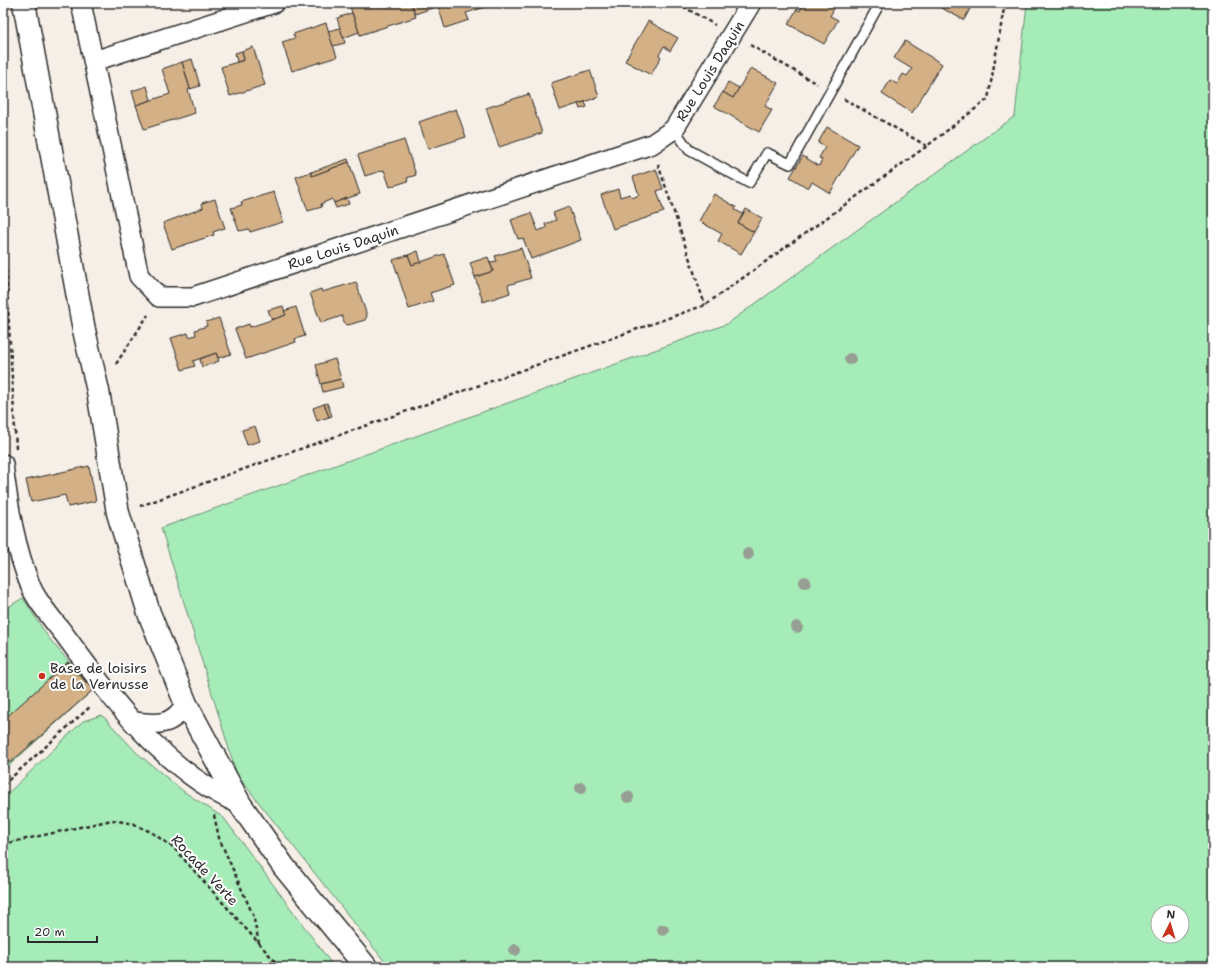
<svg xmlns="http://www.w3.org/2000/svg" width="1216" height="970" font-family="'Shantell Sans',sans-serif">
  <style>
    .green { fill: #a6ecb8; stroke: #688c72; fill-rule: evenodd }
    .building { fill: #d4b086; stroke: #2b2b2b }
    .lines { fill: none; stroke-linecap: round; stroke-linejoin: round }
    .lane-casing { stroke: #2b2b2b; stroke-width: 12 }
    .street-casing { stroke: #2b2b2b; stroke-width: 22 }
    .secondary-casing { stroke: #2b2b2b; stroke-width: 25 }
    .path { stroke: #2b2b2b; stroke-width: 2.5; stroke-dasharray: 4 3; stroke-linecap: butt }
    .lane { stroke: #fff; stroke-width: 9 }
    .street { stroke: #fff; stroke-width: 19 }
    .secondary { stroke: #fff; stroke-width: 22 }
    .tree { fill: #979e93 }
    .poi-dot { fill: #c8321e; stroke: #fff; stroke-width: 1.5 }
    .labels { text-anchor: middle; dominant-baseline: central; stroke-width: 4; stroke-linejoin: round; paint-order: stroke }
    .street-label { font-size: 14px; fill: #2b2b2b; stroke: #fff }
    .poi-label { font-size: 14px; fill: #2b2b2b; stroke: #fff; text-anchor: start }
  </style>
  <rect width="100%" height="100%" fill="#f6efe7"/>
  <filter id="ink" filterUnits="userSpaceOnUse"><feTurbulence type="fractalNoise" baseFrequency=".025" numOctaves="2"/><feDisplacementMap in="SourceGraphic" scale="8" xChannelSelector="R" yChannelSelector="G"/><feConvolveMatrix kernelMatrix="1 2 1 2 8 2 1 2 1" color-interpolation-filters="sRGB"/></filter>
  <g filter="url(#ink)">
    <g class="green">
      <path d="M1027,3H1213V967H389L237,775L161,528L727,324L1015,116ZM1158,912H1182V936H1158Z"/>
      <polygon points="23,598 48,637 93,690 3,771 3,610"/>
      <polygon points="102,715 137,753 183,791 224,818 334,967 3,967 3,798 83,721"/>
    </g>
    <g class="building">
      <polygon points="411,3 491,3 492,5 466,13 469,20 445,28 438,6 415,14"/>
      <polygon points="411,3 416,17 360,35 349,4"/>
      <polygon points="804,3 837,3 830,16 838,20 824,44 788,24 797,9 800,11"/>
      <polygon points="932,3 973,3 964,20"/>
      <polygon points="352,13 359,32 343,38 337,18"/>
      <polygon points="648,21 678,38 670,51 664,46 659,55 661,57 651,75 625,61"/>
      <polygon points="326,23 337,57 292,71 282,42 295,38 293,34"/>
      <polygon points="340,28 345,43 333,46 328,31"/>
      <polygon points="905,41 942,64 912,113 882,94 890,80 897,84 903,74 907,76 912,69 894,58"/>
      <polygon points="253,47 265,85 230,96 221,67 244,60 242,51"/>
      <polygon points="242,51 244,60 237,62 235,53"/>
      <polygon points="192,59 200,86 190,89 182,62"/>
      <polygon points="182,62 190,89 188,90 195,113 144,129 136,105 170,94 162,69"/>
      <polygon points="751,68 778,83 765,106 772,110 759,132 714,106 723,92 733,98"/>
      <polygon points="590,70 599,97 560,110 551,83"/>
      <polygon points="728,82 739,88 733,98 723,92"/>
      <polygon points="147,86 151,100 136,105 132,91"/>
      <polygon points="529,94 542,133 499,147 486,108"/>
      <polygon points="585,102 587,107 580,109 578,104"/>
      <polygon points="456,109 466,137 428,149 419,122"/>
      <polygon points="827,127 858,145 830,193 812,182 808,188 790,177 803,156 819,166 822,159 819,158 825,147 818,143"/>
      <polygon points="404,140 416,175 407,178 408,181 390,187 384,170 365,176 358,155"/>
      <polygon points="348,159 349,162 312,176 311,172"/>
      <polygon points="349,162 360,194 334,203 332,199 321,204 322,207 308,211 296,177 311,172 312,176"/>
      <polygon points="656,169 663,189 657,191 664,212 613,229 601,195 618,189 620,197 630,194 632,198 639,195 633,177"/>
      <polygon points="274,192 283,222 250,232 249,229 239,231 231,208 242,205 241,202"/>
      <polygon points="714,194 736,207 735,210 743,214 738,223 754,232 741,254 718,241 722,234 699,221"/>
      <polygon points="347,198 349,204 336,208 334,203"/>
      <polygon points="215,199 225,228 213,232 214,235 172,249 163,223 203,208 202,203"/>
      <polygon points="569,207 581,240 531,259 523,238 518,239 511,220 531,213 538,231 546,228 545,224 556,220 553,213"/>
      <polygon points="746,209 762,218 754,232 738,223"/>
      <polygon points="521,248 531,278 508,285 510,293 483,302 475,277 493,271 490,262 497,261 495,256"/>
      <polygon points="418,251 421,262 412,265 408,255"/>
      <polygon points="444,254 455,285 430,293 433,301 409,309 393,260 408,255 412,265"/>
      <polygon points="488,257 493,271 475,277 470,263"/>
      <polygon points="356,282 367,316 365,320 348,325 345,324 342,316 321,323 310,293 321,289 322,292"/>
      <polygon points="283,306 286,315 272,320 268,310"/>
      <polygon points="296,307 305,336 295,339 296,342 246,359 235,329 249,324 250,327 286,315 284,311"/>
      <polygon points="219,318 231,354 218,358 216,353 193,361 195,366 182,370 171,338 188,333 189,337 196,335 195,330 207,326 206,322"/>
      <polygon points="216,353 219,361 202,367 200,359"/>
      <polygon points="335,359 341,379 321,384 316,365"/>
      <polygon points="341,379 343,387 323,392 321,384"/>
      <polygon points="327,403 332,416 329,417 324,404"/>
      <polygon points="324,404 329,417 317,421 313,408"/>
      <polygon points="255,426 260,441 247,445 242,430"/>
      <polygon points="89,466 96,501 68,507 65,495 31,502 26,480"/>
      <polygon points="68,662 93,690 10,763 3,755 3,720"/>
    </g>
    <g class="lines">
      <defs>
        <polyline id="lane" points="674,129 689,150 749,183 767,153 790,164 880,3"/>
        <g id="street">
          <polyline points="81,3 139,276 159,297 193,297 652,144 674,129 751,3"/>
          <polyline points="94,61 274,3"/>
          <path d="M3,464C8,506 15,548 31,587C37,602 54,621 64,634C110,697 166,773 240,804"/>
          <path d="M134,722C158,725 172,726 186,704"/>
        </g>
        <polyline id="secondary" points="24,3 84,330 98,391 118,513 149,613 186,704 240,804 284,867 366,967"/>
      </defs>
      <use href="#lane" class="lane-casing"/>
      <use href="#street" class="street-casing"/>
      <use href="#secondary" class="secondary-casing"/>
      <g class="path">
        <polyline points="677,3 715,25"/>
        <polyline points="750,45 817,84"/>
        <polyline points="844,99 927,146"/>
        <polyline points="658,164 705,305"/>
        <polyline points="3,221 16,448"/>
        <polyline points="116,364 148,315"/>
        <polyline points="140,506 705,305 927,146 988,99 1005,3"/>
        <polyline points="3,785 91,706"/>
        <polyline points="214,815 219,838 253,915 259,943"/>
        <polyline points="3,844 112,820 134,824 151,832 174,848 280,967"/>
      </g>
      <use href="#lane" class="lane"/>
      <use href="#street" class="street"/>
      <use href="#secondary" class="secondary"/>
    </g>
    <g class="tree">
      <circle cx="850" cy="359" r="6"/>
      <circle cx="748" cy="554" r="6"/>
      <circle cx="805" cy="582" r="6"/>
      <circle cx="797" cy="627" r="6"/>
      <circle cx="581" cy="788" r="6"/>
      <circle cx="628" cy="797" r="6"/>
      <circle cx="663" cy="930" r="6"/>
      <circle cx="515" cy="950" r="6"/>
    </g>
  </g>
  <circle class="poi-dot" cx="42" cy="676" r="4"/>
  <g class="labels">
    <g class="street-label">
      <text transform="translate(710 71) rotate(-58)">Rue Louis Daquin</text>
      <text transform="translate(343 247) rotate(-18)">Rue Louis Daquin</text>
      <text transform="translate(205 870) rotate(47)">Rocade Verte</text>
    </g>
    <g class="poi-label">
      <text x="50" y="668">Base de loisirs<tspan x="50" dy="16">de la Vernusse</tspan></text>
    </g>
  </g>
  <rect width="1216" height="970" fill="none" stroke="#fff" stroke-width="16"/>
  <rect x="8" y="8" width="1200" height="954" fill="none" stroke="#2b2b2b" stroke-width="1.5" filter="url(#ink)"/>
  <g transform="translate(1170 924) rotate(5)"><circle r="19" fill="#ffffff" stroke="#aaaaaa"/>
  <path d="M0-3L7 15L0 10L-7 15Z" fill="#c8321e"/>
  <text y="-6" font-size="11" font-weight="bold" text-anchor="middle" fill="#2b2b2b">N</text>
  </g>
  <path d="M28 936v6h69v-6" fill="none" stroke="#2b2b2b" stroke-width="2"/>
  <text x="34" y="936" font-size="12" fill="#2b2b2b" stroke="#ffffff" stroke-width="3" paint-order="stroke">20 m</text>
</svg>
